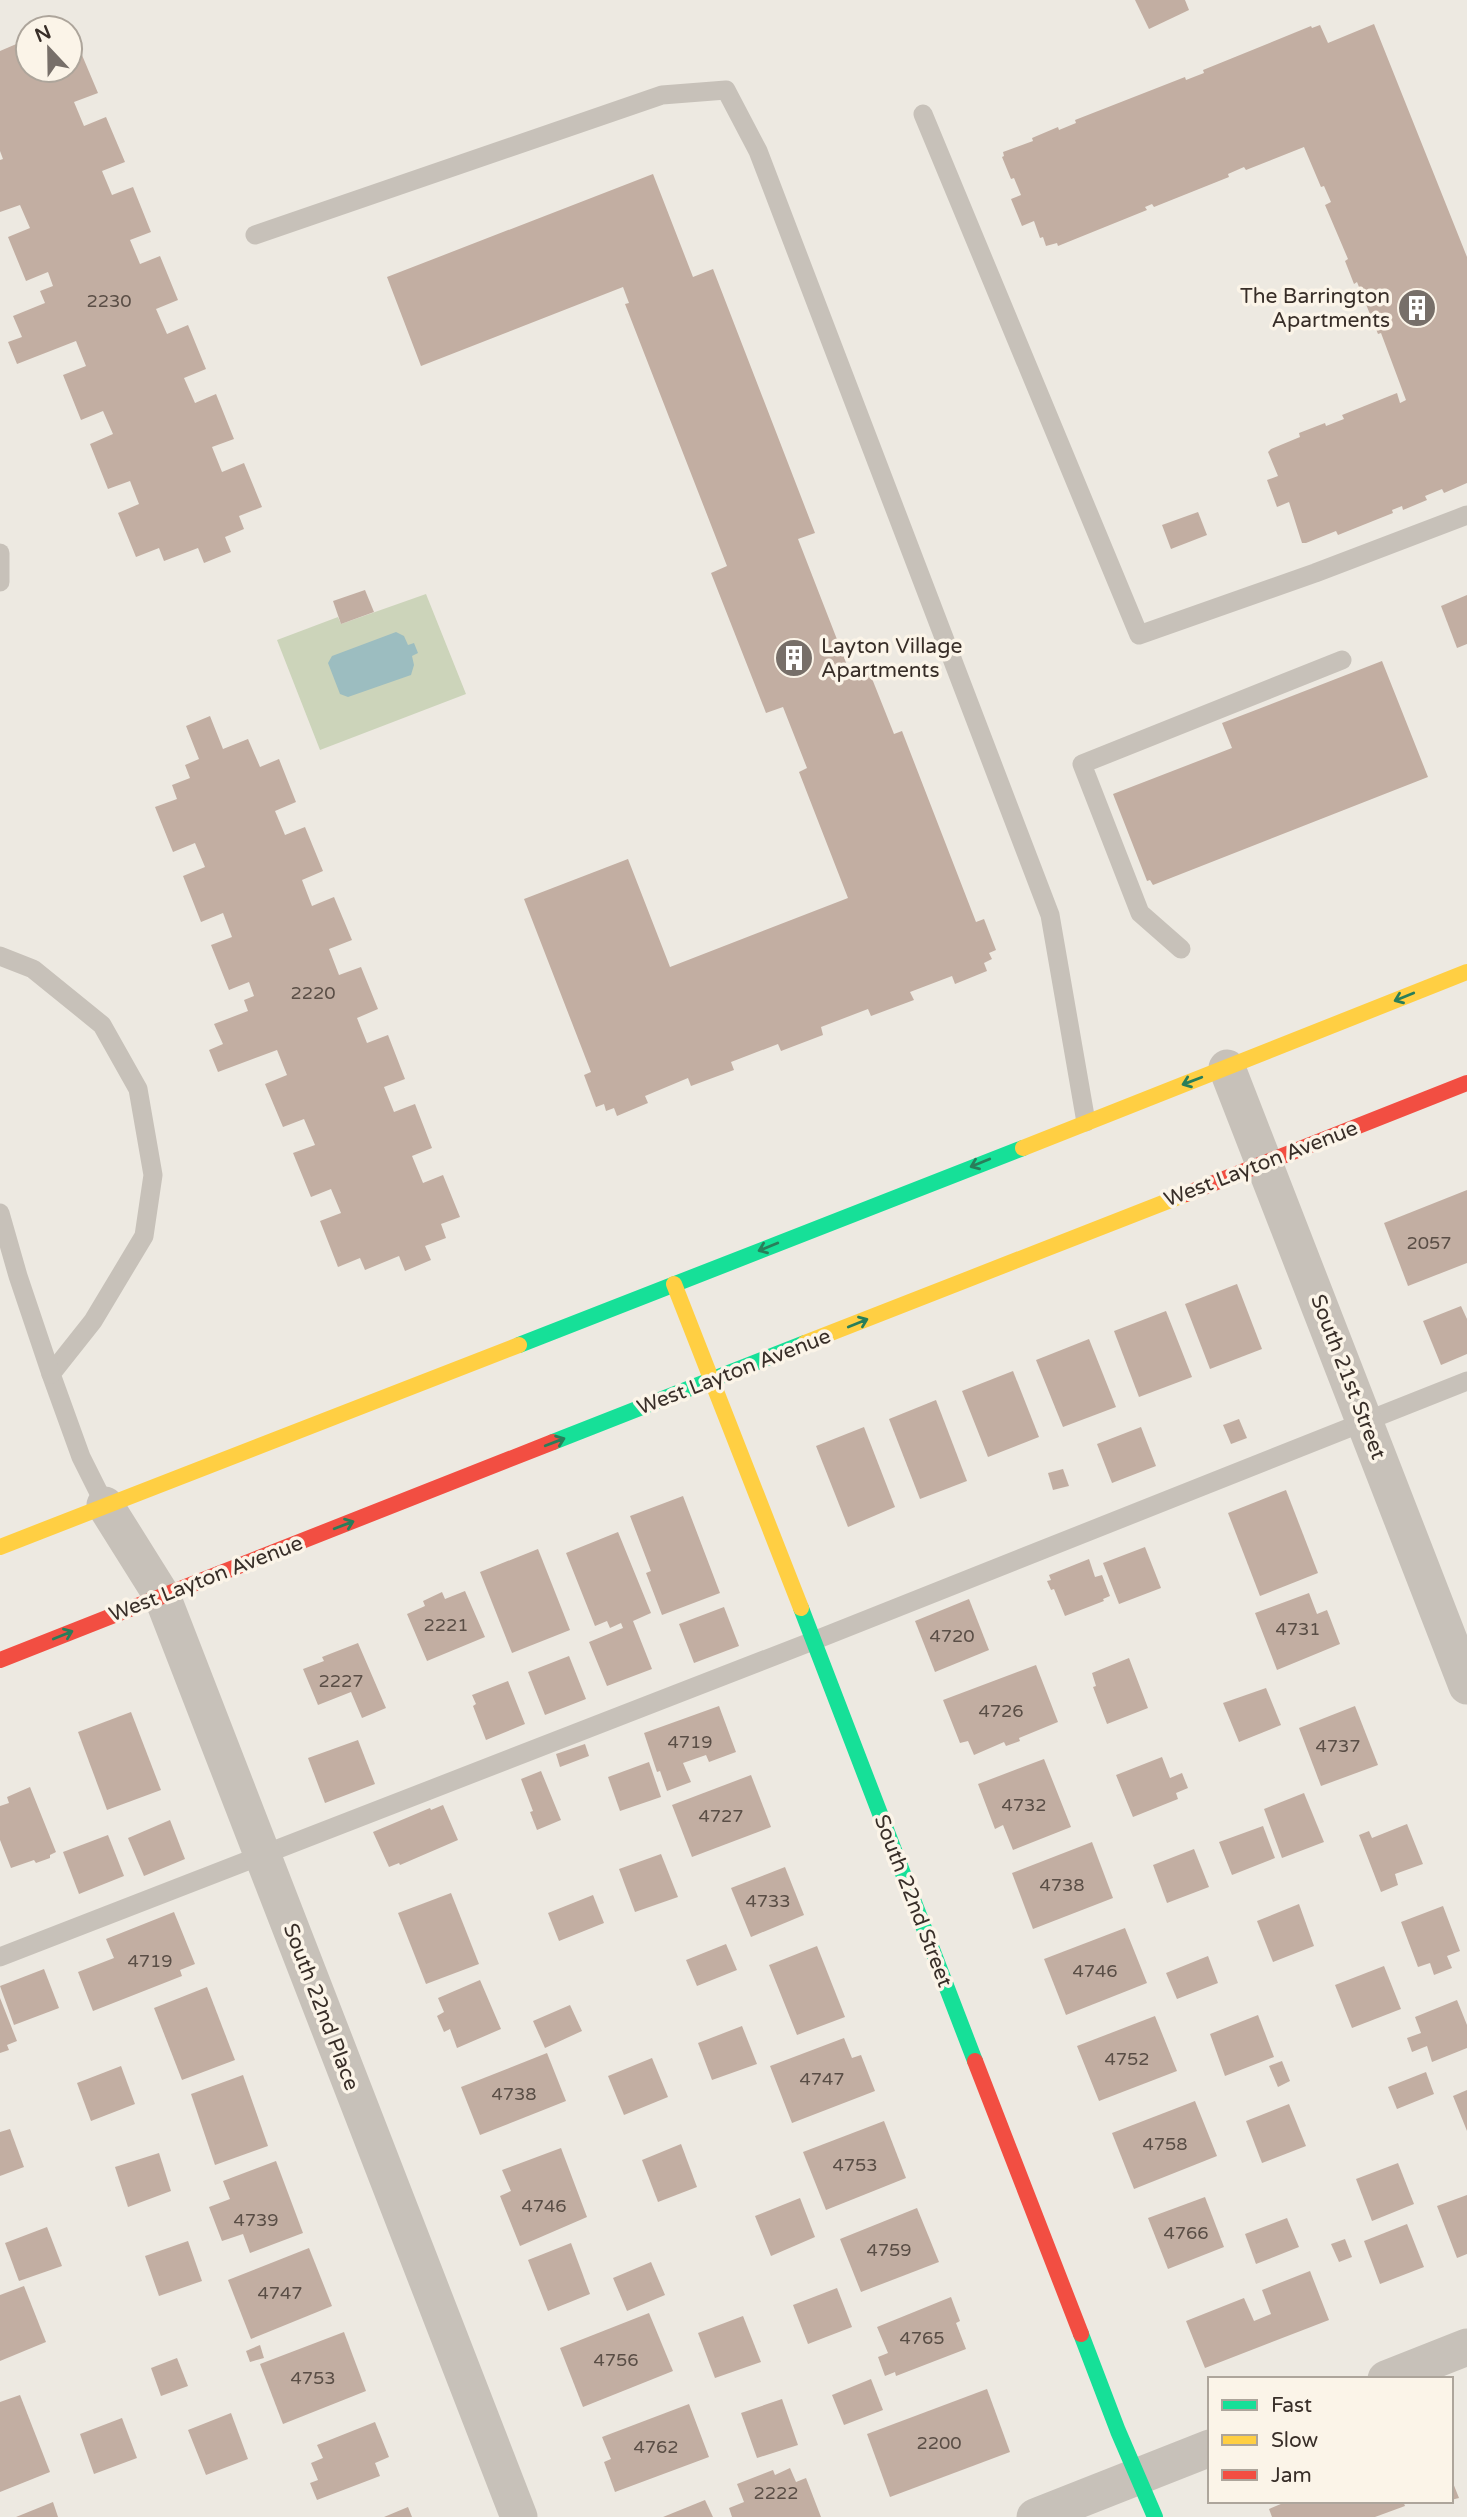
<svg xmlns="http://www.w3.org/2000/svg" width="1467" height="2517" font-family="'Varela Round',sans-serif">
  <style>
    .green { fill: #ccd4ba }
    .water { fill: #9cbdc0 }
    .building { fill: #c2aea2 }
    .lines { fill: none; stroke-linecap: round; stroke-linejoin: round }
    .lane { stroke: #c7c1b9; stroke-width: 19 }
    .street { stroke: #c7c1b9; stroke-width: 37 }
    .fast { stroke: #16e098; stroke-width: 16 }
    .slow { stroke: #ffcf43; stroke-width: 16 }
    .jam { stroke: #f24e42; stroke-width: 16 }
    .oneway { stroke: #297e5a }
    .labels { text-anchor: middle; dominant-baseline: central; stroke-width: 7; stroke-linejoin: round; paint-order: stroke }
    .number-label { font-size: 18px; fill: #5a4e46 }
    .poi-label { font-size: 21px; fill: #382e28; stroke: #fbf4e8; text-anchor: end }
    .street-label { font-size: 21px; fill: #382e28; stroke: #fbf4e8 }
  </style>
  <rect width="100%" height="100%" fill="#ede9e1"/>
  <polygon class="green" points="426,594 466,694 320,750 277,640 338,617 341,624"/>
  <polygon class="water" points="396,632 404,636 408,645 414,643 418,653 412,656 414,665 411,675 348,697 340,694 328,663 332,656"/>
  <g class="building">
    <polygon points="1135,0 1185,0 1189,10 1149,29"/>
    <polygon points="1374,24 1467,257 1467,483 1444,493 1442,489 1425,496 1427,500 1403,510 1402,506 1392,510 1393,513 1338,535 1336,531 1306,543 1302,543 1289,502 1277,507 1267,480 1278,476 1268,452 1271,449 1300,437 1299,433 1325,423 1326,426 1344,419 1342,415 1397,393 1400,403 1406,400 1381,333 1378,334 1357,282 1354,284 1345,261 1348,259 1325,205 1331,202 1324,186 1321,187 1304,147 1246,170 1244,167 1228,174 1229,177 1154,207 1152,204 1145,207 1147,210 1058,246 1057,243 1046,246 1043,237 1040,238 1034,221 1022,226 1011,199 1021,195 1014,178 1011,179 1002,157 1004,156 1003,152 1033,141 1032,138 1058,127 1059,130 1076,123 1075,120 1185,77 1186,80 1204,73 1203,70 1311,26 1312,28 1320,25 1328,43"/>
    <polygon points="28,39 28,70 70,70 70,52 79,48 98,93 74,102 84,126 106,117 125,162 102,171 112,195 133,187 151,232 130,240 140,264 160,256 178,300 156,309 167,334 188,325 206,369 184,378 195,403 216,394 234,439 212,447 222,472 244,463 262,507 239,516 244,529 225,537 231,552 204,563 198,548 164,561 159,548 136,557 118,513 139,504 130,481 108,489 90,444 113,434 103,411 81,420 63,375 86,366 76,341 17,364 8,342 22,337 13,316 45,303 40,291 53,286 48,272 26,281 8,237 30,228 20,205 0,212 0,160 3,159 0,151 0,51"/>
    <polygon points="653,174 693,277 713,269 815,533 798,539 852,678 869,671 894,734 902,731 976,922 984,919 996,950 989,953 992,959 984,963 987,971 955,984 952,976 910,992 914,1000 871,1016 868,1009 821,1027 823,1035 781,1051 778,1044 731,1062 734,1070 691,1086 688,1078 645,1096 648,1103 617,1116 614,1108 606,1111 604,1104 596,1107 584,1075 591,1072 524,899 628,859 670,967 848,898 799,772 807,768 783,707 766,713 711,573 727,566 625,304 629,303 623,287 421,366 387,277"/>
    <polygon points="1198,512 1207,535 1171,549 1162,525"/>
    <polygon points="365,590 374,612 341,624 333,601"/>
    <polygon points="1467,595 1467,644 1457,648 1441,606"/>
    <polygon points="1382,661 1428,777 1153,885 1150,880 1147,881 1113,794 1232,748 1222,723"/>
    <polygon points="210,716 223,749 248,739 260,767 279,759 296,802 275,811 285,835 305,827 323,871 302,880 312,906 334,897 352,940 329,949 339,975 361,967 378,1009 357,1018 367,1043 388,1035 405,1079 384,1087 394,1112 415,1104 432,1148 412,1156 423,1183 443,1175 460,1217 441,1224 446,1238 425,1246 431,1260 405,1271 399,1256 365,1270 360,1258 338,1267 320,1221 341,1213 331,1189 311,1197 293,1153 315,1145 304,1119 283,1127 265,1084 287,1075 277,1050 218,1072 209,1050 223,1044 214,1024 248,1011 244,1000 254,996 249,982 229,990 211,945 232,937 223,913 201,922 183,876 205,867 195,843 173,852 155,807 177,799 172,785 190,778 185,765 199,759 186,726"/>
    <polygon points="1467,1190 1467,1263 1408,1286 1384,1223"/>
    <polygon points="1237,1284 1262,1349 1210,1369 1185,1304"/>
    <polygon points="1461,1306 1467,1319 1467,1354 1441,1365 1423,1321"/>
    <polygon points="1166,1311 1192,1377 1139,1397 1114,1331"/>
    <polygon points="1089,1339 1116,1407 1063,1427 1036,1360"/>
    <polygon points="1013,1371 1039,1437 988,1457 962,1391"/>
    <polygon points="936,1400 967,1481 920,1499 889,1419"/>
    <polygon points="1239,1419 1247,1438 1231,1444 1223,1425"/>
    <polygon points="864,1427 895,1507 848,1527 816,1446"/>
    <polygon points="1141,1427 1156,1466 1112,1483 1097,1444"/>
    <polygon points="1063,1469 1069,1486 1053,1490 1048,1473"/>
    <polygon points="1286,1490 1318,1573 1260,1596 1228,1513"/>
    <polygon points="683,1496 720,1593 662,1615 646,1573 651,1571 630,1516"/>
    <polygon points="618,1532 651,1613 633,1621 652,1669 607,1686 589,1642 623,1628 621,1623 610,1628 607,1621 595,1626 566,1553"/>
    <polygon points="1145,1547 1161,1588 1119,1604 1103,1563"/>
    <polygon points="538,1549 570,1630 512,1653 480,1572"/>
    <polygon points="1089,1559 1095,1577 1102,1575 1110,1596 1103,1599 1104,1601 1065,1616 1054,1589 1051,1590 1047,1581 1051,1580 1049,1575"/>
    <polygon points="465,1591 485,1637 427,1661 407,1614 425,1606 423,1601 442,1592 445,1599"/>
    <polygon points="1309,1593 1317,1614 1327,1610 1340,1644 1277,1670 1255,1613"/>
    <polygon points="969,1599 989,1650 935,1672 915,1621"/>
    <polygon points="724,1607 739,1646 694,1663 679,1624"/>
    <polygon points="358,1643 386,1708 362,1718 351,1692 318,1705 303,1669 324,1661 322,1657"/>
    <polygon points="569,1656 586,1699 545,1715 528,1672"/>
    <polygon points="1129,1658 1148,1708 1107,1724 1093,1687 1096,1686 1092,1673"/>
    <polygon points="1036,1665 1058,1722 1019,1738 1020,1741 1006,1746 1004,1742 974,1755 968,1741 960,1743 943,1700"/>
    <polygon points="508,1681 525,1724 486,1740 473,1706 476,1704 472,1695"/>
    <polygon points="1266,1688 1281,1725 1239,1742 1223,1703"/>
    <polygon points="719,1706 736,1752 709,1762 706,1755 683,1763 691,1782 667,1791 660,1771 657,1772 644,1733"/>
    <polygon points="1355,1706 1378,1765 1321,1786 1299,1728"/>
    <polygon points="131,1712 161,1790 107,1810 78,1732"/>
    <polygon points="358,1740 375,1784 325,1803 308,1758"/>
    <polygon points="585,1744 589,1756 560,1767 556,1754"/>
    <polygon points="1162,1757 1170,1778 1182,1773 1188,1788 1176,1793 1178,1799 1133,1817 1116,1775"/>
    <polygon points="1044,1759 1071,1827 1013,1850 1003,1825 995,1829 978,1784"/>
    <polygon points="649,1762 661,1797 620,1811 608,1777"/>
    <polygon points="541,1771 561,1820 537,1830 530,1812 533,1811 521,1779"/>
    <polygon points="751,1775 771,1827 692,1857 672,1805"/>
    <polygon points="30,1787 56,1852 50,1855 50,1858 36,1863 34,1860 11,1868 0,1840 0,1806 9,1803 7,1797"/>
    <polygon points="1304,1793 1324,1842 1282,1858 1264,1809"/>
    <polygon points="443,1805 458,1840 400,1865 399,1863 389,1867 373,1832 430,1808 431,1810"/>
    <polygon points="170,1820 185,1859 144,1876 128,1838"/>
    <polygon points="1407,1824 1423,1864 1395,1874 1398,1885 1381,1892 1359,1835 1369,1831 1372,1838"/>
    <polygon points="1263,1826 1275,1858 1232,1875 1219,1842"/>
    <polygon points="108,1835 124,1876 79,1894 63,1852"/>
    <polygon points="1092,1842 1113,1898 1033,1929 1012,1873"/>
    <polygon points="1194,1849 1209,1887 1167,1903 1153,1865"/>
    <polygon points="661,1854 678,1897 635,1912 619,1869"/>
    <polygon points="785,1867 804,1915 751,1937 731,1888"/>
    <polygon points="451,1893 479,1964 426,1984 398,1913"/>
    <polygon points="593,1895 604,1923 559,1941 548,1913"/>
    <polygon points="1299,1904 1314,1946 1273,1962 1257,1921"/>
    <polygon points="1443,1906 1460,1951 1447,1956 1452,1968 1434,1975 1430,1963 1418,1967 1401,1922"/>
    <polygon points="174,1912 195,1964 180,1970 182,1976 93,2011 78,1972 114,1958 106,1939"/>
    <polygon points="1125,1928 1147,1983 1066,2015 1044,1959"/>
    <polygon points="726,1944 737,1970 697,1986 686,1960"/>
    <polygon points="817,1946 845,2017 797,2035 769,1965"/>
    <polygon points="1208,1956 1218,1983 1177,1999 1166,1973"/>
    <polygon points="1384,1966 1401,2009 1352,2028 1335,1985"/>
    <polygon points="44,1969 59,2008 14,2025 0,1986"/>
    <polygon points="480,1980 501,2029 457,2048 450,2029 444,2032 437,2016 444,2012 438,1998"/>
    <polygon points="207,1987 235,2060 182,2080 154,2008"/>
    <polygon points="0,1998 17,2041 7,2045 9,2050 0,2053"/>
    <polygon points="1457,2000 1467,2025 1467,2048 1432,2062 1427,2046 1412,2052 1407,2038 1421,2033 1415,2017"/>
    <polygon points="570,2005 582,2031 545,2048 533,2021"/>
    <polygon points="1258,2015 1274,2057 1225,2076 1210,2034"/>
    <polygon points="1155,2016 1177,2071 1099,2101 1077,2046"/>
    <polygon points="742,2026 757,2064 712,2080 698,2043"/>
    <polygon points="844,2038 852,2058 861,2055 875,2091 792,2123 770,2066"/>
    <polygon points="547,2053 566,2101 480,2135 461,2087"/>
    <polygon points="652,2058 668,2097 624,2115 608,2076"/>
    <polygon points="1282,2061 1290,2081 1278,2087 1269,2066"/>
    <polygon points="121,2066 135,2104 91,2121 77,2083"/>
    <polygon points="1426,2072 1434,2094 1397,2109 1388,2087"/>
    <polygon points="243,2075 268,2146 215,2165 191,2094"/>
    <polygon points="1467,2090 1467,2131 1453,2096"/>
    <polygon points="1195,2101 1217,2156 1134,2189 1112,2133"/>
    <polygon points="1289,2104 1306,2146 1262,2163 1246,2121"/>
    <polygon points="884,2121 906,2178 826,2210 803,2152"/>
    <polygon points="10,2129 24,2167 0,2176 0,2132"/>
    <polygon points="681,2144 697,2187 658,2202 642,2160"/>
    <polygon points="561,2148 587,2217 520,2246 500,2196 511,2191 502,2170"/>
    <polygon points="159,2153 171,2191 128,2207 115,2167"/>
    <polygon points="276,2161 303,2233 250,2253 243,2234 222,2241 209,2207 230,2199 223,2181"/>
    <polygon points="1398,2163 1414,2204 1372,2221 1356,2179"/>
    <polygon points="1467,2195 1467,2254 1457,2258 1437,2206"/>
    <polygon points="1205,2197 1224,2247 1168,2269 1148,2218"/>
    <polygon points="800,2198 815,2237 771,2256 755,2216"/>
    <polygon points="917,2208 939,2262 861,2292 840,2239"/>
    <polygon points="1287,2218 1299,2247 1256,2264 1245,2234"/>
    <polygon points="1407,2224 1424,2267 1380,2284 1364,2241"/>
    <polygon points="47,2227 62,2266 19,2281 5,2243"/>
    <polygon points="1345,2239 1352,2257 1339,2262 1331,2244"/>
    <polygon points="188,2241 202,2281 159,2296 145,2256"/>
    <polygon points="571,2243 590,2294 548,2311 528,2260"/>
    <polygon points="309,2248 332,2306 251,2339 228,2280"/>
    <polygon points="651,2262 665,2295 627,2311 613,2278"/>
    <polygon points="1310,2271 1329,2320 1205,2368 1186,2321 1244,2298 1254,2321 1271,2314 1262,2290"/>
    <polygon points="24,2286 46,2342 0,2361 0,2295"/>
    <polygon points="837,2288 852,2327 808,2344 793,2305"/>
    <polygon points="951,2297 960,2321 956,2323 966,2349 896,2376 895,2372 885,2376 878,2357 888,2353 877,2327"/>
    <polygon points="649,2313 673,2371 583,2407 560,2348"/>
    <polygon points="743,2316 761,2362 715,2378 698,2333"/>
    <polygon points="344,2332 366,2391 283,2424 260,2364"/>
    <polygon points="260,2345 264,2358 250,2362 246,2351"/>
    <polygon points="177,2358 188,2386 161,2396 151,2368"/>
    <polygon points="871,2379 883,2410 844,2425 832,2395"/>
    <polygon points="987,2389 1010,2452 890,2497 867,2434"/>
    <polygon points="20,2395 50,2472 0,2492 0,2402"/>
    <polygon points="782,2399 798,2445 757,2458 741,2413"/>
    <polygon points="689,2404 709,2457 615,2492 604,2462 611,2459 602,2437"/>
    <polygon points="231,2413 248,2459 206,2475 188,2430"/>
    <polygon points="122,2418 137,2458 94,2474 80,2434"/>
    <polygon points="375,2422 389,2457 375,2463 380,2476 317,2500 310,2483 318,2480 311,2463 323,2458 317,2445"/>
    <polygon points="790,2468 796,2482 806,2478 821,2517 732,2517 729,2508 744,2502 737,2484 773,2470 775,2475"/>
    <polygon points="1451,2478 1459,2498 1451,2500"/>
    <polygon points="705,2500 713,2517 663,2517"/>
    <polygon points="1288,2501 1403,2501 1405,2506 1375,2517 1272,2517 1269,2509"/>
    <polygon points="53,2502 58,2517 16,2517"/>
    <polygon points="408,2507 412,2517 384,2517"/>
  </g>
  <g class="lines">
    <g class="lane">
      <polyline points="923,114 1139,635 1315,573 1467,515"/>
      <polyline points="255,235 662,95 726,90 758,151 1050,915 1086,1122"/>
      <polyline points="0,553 0,582"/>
      <polyline points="1181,949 1140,913 1082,764 1342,660"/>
      <polyline points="0,956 33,969 102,1025 138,1089 153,1175 144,1236 93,1321 51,1374 81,1457 105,1505"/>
      <polyline points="0,1213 18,1276 51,1374"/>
      <polyline points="0,1957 813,1641 1467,1381"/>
    </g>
    <g class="street">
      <polyline points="1227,1068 1467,1686"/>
      <polyline points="105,1505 162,1596 519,2517"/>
      <polyline points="1386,2379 1467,2347"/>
      <polyline points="1035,2517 1210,2448"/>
    </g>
    <g class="fast">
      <polyline points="519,1345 1023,1148"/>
      <polyline points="553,1442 805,1343"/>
      <polyline points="801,1608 975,2061"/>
      <polyline points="1081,2334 1118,2431 1155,2517"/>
    </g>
    <g class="slow">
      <polyline points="1023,1148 1467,972"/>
      <polyline points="674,1284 801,1608"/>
      <polyline points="805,1343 1186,1194"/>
      <polyline points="0,1547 519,1345"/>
    </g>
    <g class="jam">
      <polyline points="1186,1194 1467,1083"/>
      <polyline points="0,1660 553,1442"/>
      <polyline points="975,2061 1081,2334"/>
    </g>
  </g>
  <defs><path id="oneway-shaft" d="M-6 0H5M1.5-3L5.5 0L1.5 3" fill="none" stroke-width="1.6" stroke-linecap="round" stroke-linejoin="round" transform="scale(1.75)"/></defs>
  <g class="oneway">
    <use href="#oneway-shaft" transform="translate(1404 997) rotate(158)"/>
    <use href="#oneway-shaft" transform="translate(1192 1081) rotate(159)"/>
    <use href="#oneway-shaft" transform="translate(980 1163) rotate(158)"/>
    <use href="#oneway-shaft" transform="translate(768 1247) rotate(158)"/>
    <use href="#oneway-shaft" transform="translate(858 1323) rotate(-22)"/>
    <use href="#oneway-shaft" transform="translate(555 1442) rotate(-21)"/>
    <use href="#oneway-shaft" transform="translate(344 1525) rotate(-21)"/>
    <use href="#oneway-shaft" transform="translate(63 1635) rotate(-22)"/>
  </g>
  <defs>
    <symbol id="building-disc" viewBox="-11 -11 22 22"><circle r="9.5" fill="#776f69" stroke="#fbf4e8"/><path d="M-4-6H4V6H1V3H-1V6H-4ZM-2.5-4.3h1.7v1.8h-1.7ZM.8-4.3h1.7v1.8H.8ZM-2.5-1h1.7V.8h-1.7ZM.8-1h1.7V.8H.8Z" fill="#fff"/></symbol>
  </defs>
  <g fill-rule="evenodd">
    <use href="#building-disc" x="1395" y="286" width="44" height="44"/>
    <use href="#building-disc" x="772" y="636" width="44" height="44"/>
  </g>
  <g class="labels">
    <g class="number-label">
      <text x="109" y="301">2230</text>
      <text x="313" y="993">2220</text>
      <text x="1429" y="1243">2057</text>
      <text x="446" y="1625">2221</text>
      <text x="1298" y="1629">4731</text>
      <text x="952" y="1636">4720</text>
      <text x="341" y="1681">2227</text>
      <text x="1001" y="1711">4726</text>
      <text x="690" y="1742">4719</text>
      <text x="1338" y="1746">4737</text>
      <text x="1024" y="1805">4732</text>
      <text x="721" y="1816">4727</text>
      <text x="1062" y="1885">4738</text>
      <text x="768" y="1901">4733</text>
      <text x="150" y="1961">4719</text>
      <text x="1095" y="1971">4746</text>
      <text x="1127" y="2059">4752</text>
      <text x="822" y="2079">4747</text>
      <text x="514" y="2094">4738</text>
      <text x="1165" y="2144">4758</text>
      <text x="855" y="2165">4753</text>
      <text x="544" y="2206">4746</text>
      <text x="256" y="2220">4739</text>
      <text x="1186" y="2233">4766</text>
      <text x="889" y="2250">4759</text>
      <text x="280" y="2293">4747</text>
      <text x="922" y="2338">4765</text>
      <text x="616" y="2360">4756</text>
      <text x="313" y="2378">4753</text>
      <text x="939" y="2443">2200</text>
      <text x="656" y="2447">4762</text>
      <text x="776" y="2493">2222</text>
    </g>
    <g class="poi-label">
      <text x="1390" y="296">The Barrington<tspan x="1390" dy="24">Apartments</tspan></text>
      <text x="821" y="646" text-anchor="start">Layton Village<tspan x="821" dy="24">Apartments</tspan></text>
    </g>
    <g class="street-label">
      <text transform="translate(1261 1164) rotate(-21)">West Layton Avenue</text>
      <text transform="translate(734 1372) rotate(-21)">West Layton Avenue</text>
      <text transform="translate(1348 1377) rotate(69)">South 21st Street</text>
      <text transform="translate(206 1579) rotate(-21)">West Layton Avenue</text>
      <text transform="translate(913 1901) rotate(69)">South 22nd Street</text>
      <text transform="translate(321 2007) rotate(69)">South 22nd Place</text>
    </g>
  </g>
  <rect x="1208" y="2377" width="245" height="126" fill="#fbf4e8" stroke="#ada59b" stroke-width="2"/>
  <rect x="1222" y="2400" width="35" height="10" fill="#16e098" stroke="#ada59b" stroke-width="2"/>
  <text x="1271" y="2412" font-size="21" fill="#382e28">Fast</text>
  <rect x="1222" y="2435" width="35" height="10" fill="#ffcf43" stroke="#ada59b" stroke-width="2"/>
  <text x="1271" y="2447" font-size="21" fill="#382e28">Slow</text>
  <rect x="1222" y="2470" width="35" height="10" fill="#f24e42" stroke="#ada59b" stroke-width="2"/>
  <text x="1271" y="2482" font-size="21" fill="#382e28">Jam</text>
  <g transform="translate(49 49) rotate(338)"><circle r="33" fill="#fbf4e8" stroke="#ada59b" stroke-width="2"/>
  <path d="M0-5L12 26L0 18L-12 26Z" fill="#776f69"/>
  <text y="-10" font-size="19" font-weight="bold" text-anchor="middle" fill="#382e28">N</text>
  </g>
</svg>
